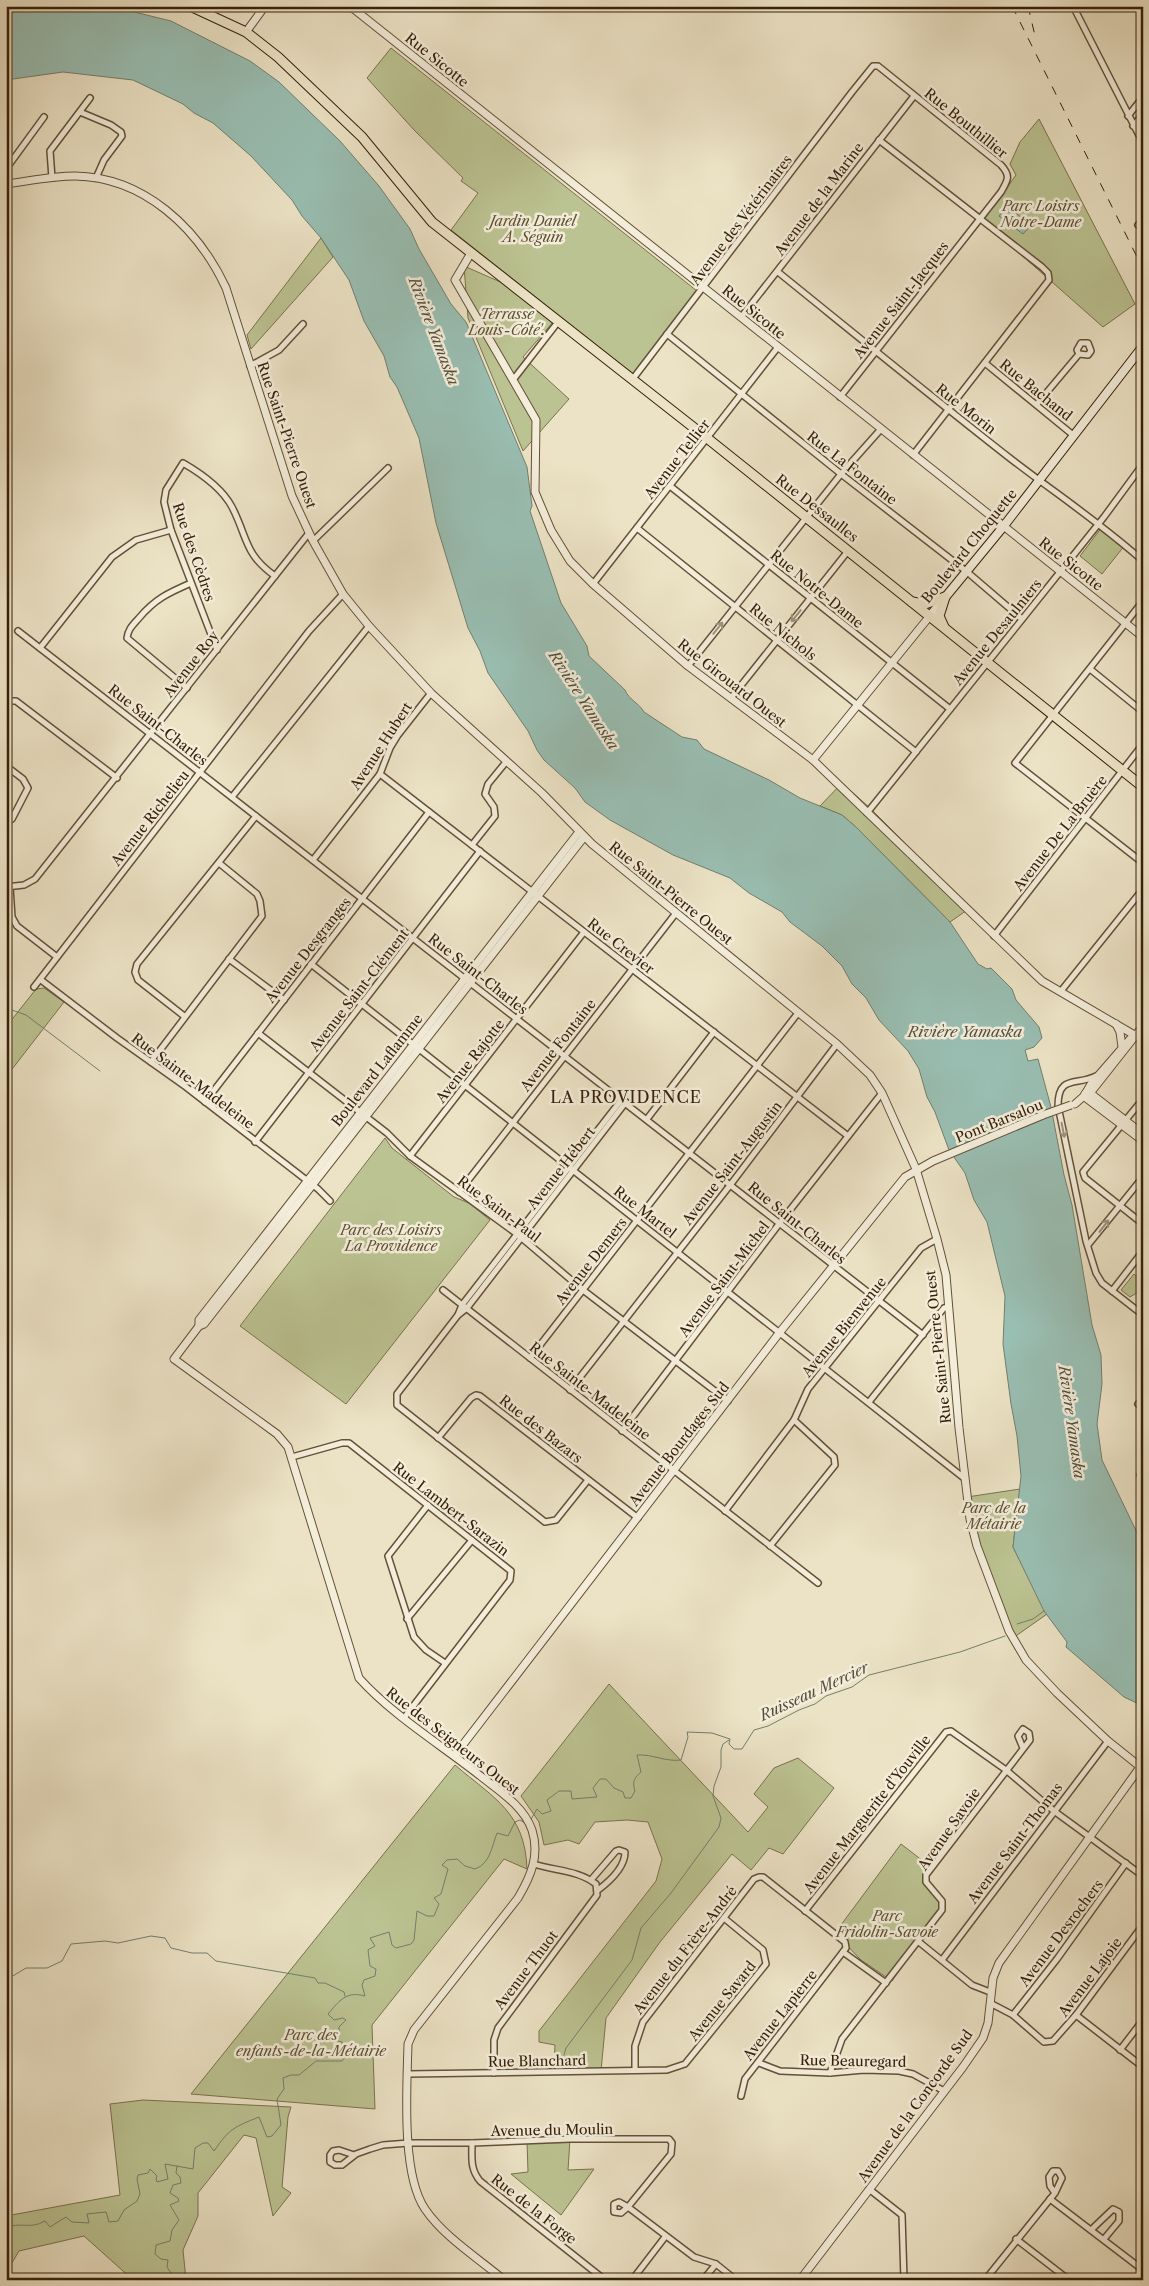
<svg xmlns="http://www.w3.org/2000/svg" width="1149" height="2286" font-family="'Libre Caslon Text',serif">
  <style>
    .green { fill: #bcc392; stroke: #7a724e }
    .water { fill: #99beb2; stroke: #727f6e }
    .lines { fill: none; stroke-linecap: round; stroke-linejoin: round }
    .stream { stroke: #727f6e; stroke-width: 1 }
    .minor-casing { stroke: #645138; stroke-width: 8 }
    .tertiary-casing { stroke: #645138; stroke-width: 9 }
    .secondary-casing { stroke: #372009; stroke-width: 10 }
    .primary-casing { stroke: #372009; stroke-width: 11 }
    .minor { stroke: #f3edda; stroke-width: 5 }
    .tertiary { stroke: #f3edda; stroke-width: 7 }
    .secondary { stroke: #f3edda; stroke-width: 8 }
    .primary { stroke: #ece3c6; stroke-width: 9 }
    .rail { stroke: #372009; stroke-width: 1; stroke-dasharray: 9 9; stroke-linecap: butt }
    .tertiary-bridge-casing { stroke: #645138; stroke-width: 9; stroke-linecap: butt }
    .tertiary-bridge { stroke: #f3edda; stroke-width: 7 }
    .oneway { stroke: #9e917c }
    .labels { text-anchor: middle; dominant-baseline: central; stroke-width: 5; stroke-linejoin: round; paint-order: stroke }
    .street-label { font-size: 14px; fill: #372009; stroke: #f3edda }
    .park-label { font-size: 14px; font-style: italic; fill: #5f5132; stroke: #f3edda }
    .water-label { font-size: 15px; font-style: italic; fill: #544f3c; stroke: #f3edda }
    .quarter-label { font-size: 16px; letter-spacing: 1px; fill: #372009; stroke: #f3edda }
  </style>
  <rect width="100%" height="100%" fill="#ece3c6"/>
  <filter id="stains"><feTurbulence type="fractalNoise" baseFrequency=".004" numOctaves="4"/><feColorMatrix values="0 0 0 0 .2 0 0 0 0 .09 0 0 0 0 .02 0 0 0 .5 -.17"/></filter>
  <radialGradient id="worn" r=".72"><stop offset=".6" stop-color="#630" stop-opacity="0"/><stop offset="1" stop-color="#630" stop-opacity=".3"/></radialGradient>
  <g class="green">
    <polygon points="391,48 697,291 633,374 451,230 478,193 461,181 463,178 415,131 367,78"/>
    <polygon points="1039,119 1135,304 1103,327 983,221 1016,175 1010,164 1020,142"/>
    <polygon points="321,238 333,257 251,349 247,335"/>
    <polygon points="464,266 530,295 554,321 523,357 569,399 523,451 468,318"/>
    <polygon points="1102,527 1125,545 1102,574 1080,556"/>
    <polygon points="842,783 870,808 970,908 950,922 857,828 842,815 820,806"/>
    <polygon points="44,988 64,1002 6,1077 6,1027 36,989"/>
    <polygon points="385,1138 392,1148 454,1197 469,1203 490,1220 346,1404 240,1326"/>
    <polygon points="1134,1274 1143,1283 1138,1289 1140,1291 1130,1297 1121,1290"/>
    <polygon points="1020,1489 1013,1547 1047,1614 1013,1638 987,1572 967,1497"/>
    <polygon points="609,1684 748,1832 768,1807 754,1794 774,1768 798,1758 834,1788 783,1854 769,1848 751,1870 732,1854 660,1942 606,2018 601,2071 554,2072 555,2045 539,2042 539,2031 656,1881 662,1859 648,1822 627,1820 595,1822 579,1844 568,1840 544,1845 539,1822 521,1796"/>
    <path d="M455,1765C495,1799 525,1813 527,1869L504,1859L372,2025L375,2109L191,2094Z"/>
    <polygon points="901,1844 932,1868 922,1882 946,1905 892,1981 861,1960 835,1933"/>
    <polygon points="143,2100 291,2107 288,2117 282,2187 291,2193 273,2216 256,2138 244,2135 198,2193 198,2216 183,2250 186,2280 133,2280 84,2236 19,2251 6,2273 6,2216 120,2195 110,2104"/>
    <polygon points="570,2139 568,2170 594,2169 561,2215 511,2174 528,2172 527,2141"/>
  </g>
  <g class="water">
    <path d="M31,6H110L171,21L250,61L279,82L340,141L379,186L410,229L419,249L451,304L466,322L527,467L532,506L530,511L561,603L587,646L589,656L625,690C629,700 639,703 644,712L682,737L697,740L704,749L769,780L800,798L842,815L857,828L950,922L978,964L987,969L991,968L1012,989L1016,1000L1039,1027L1042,1038L1034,1047L1025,1050L1028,1061L1038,1059L1051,1107L1064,1175L1072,1205L1092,1325L1101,1355L1102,1384L1097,1424L1102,1460L1143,1545V1706L1124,1697L1066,1647L1067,1642L1044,1611L1013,1547L1021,1476L1017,1436L1011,1404L1003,1344L1005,1296L987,1222L974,1200L965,1173L949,1150L935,1112L927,1097L919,1069L908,1051L879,1020L866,998L852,984L842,966L822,946L790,922L782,912L749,893L730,878L673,855L610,820L585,802L575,788L544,760L537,750L528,731L488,673L480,651L468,628L436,523L419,438L397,387L390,377L384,356L364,321L349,280L321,238L302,216L292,200L251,156L213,123L194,113L183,104L133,80L63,72L6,80V9Z"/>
    <polygon points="1007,206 1031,225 1023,234 999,216"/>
  </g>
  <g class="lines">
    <g class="stream">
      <polyline points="6,1008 26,1015 100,1071"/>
      <polyline points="1017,1624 1033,1619 1044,1611"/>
      <path d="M530,1821L537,1809L542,1814L551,1811L547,1800L559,1791H571L572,1799L597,1797L593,1788L600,1779H606L614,1788L623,1792L625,1798H631L635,1791C632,1782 634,1778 641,1772L637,1755C653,1754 665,1762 681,1760L688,1737L687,1732L712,1733L730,1739L729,1744L734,1749H742L754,1730L768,1726L799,1710L815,1704L826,1696L852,1687L869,1675L960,1652L1005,1636"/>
      <polyline points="6,1980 26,1968 47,1968 62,1961 71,1944 105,1941 118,1943 151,1936 165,1938 171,1948 192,1953 207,1953 216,1961 315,1978 318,1983 325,1983 344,1992 345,1996"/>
      <polyline points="564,2055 566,2048 632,1960 641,1928 671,1893 719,1827 721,1818 713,1796 714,1786 721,1767 721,1750 723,1744 729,1740"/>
      <path d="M6,2228C20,2221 30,2230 45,2221L50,2227L66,2217L72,2222L89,2223L87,2214L106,2212L109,2222L118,2221L124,2210L137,2201L140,2194L137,2179L138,2175L148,2173L150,2169L157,2176L156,2179L157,2182L168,2179L165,2164L193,2169L195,2148L203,2143H208L214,2151C229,2129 234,2127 259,2117L267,2137L272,2136L281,2125L277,2099L284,2089L283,2078L291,2075H299L316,2061H342L345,2057L342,2042L334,2040L324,2042L323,2036L339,2035V2027L346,2020L343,2018L334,2020L328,2014C340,2000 346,1991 365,1996L362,1985L364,1980L375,1976L376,1969L370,1966L368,1950L375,1946L370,1938L389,1932L392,1945L396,1948L411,1944L414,1940L417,1911L427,1916H434L439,1904L434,1898L441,1894L448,1869L442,1865L447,1860L457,1859L465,1866L475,1869C490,1864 492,1846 497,1833L508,1836L515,1822L520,1820L525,1823"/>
      <polyline points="169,2280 171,2273 167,2267 168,2260 161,2259 155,2254 156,2245 170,2241 172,2230 179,2220 170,2205 179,2201 178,2198 170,2193 173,2185 181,2183 180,2177 176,2173 177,2166"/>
    </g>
    <defs>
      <g id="minor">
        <polyline points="1073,6 1143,143"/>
        <polyline points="80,112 111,125 121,132 122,136 104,160 96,178"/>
        <polyline points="1128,116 1143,97"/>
        <polyline points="1133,126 1143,114"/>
        <polyline points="879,140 1042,267 1048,273 1049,280 913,455"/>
        <polyline points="6,169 44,117"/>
        <polyline points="52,178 50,151 90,98"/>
        <polyline points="1138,225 1143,219"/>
        <path d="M778,272C856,335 933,398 1011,459C1055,493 1102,524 1143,561"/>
        <polyline points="742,316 914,96"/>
        <polyline points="667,334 841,474 966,571 1022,619"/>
        <polyline points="985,363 1073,435"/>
        <polyline points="250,366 279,350 303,324"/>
        <polyline points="513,380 558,322"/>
        <path d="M632,380L852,92L873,66H878L1001,165C1011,176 1008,180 1001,192L840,397"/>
        <polyline points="1037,404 1079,354 1077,350 1081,343 1088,343 1091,351 1088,355 1079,354"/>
        <polyline points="670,486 950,709"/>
        <polyline points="637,528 916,752"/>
        <polyline points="313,541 388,468"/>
        <polyline points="593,584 778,347"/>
        <polyline points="1143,601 1015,763 1143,863"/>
        <polyline points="18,631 923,1335"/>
        <polyline points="40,648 112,557 136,540 171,530"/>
        <path d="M217,650L171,530L164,502L166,490L183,463C202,474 222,488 232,507C248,538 244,554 275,576"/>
        <polyline points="688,666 841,474 881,429"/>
        <polyline points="1090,669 1143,712"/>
        <path d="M187,688L127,638C128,629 133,625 139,618C155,599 168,593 191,583"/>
        <polyline points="731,698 848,551"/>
        <polyline points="6,701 16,701 117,778"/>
        <polyline points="6,766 23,779 28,788 12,819 6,823"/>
        <polyline points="380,774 848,1136"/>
        <polyline points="232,797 369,626"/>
        <polyline points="867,813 1104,517 1143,464"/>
        <polyline points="472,845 495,816 494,807 485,794 488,784 506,762"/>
        <polyline points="313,860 380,774 390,748 398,735 431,693"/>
        <polyline points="6,887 24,885 35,879 309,533"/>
        <polyline points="10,887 12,917 17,926 57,957"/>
        <polyline points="994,936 1143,744"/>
        <polyline points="229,959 284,1000"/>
        <polyline points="311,964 964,1478"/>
        <polyline points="41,980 117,1038 186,1087 318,1189 330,1201"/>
        <polyline points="34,987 309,631 343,594"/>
        <polyline points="1061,991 1143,889"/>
        <polyline points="184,1016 138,980 135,972 137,964 256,816"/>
        <polyline points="258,1033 387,1133 410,1156 517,1234 583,1290 728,1401"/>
        <polyline points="151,1062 262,916 260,901 257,894 219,863"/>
        <path d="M1096,1076C1077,1086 1058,1074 1058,1106L1086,1241L1096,1273L1102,1283L1143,1315"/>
        <polyline points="1143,1099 1083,1172 1085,1178 1143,1224"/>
        <polyline points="205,1102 429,812"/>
        <polyline points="647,1119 714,1032"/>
        <polyline points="255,1142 480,851"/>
        <polyline points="410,1156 584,932"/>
        <polyline points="459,1192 676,913"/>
        <polyline points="1088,1245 1143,1177"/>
        <polyline points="443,1290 818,1583"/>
        <polyline points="1112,1291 1143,1251"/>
        <polyline points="458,1315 462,1305 622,1099"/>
        <polyline points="530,1358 798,1013"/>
        <polyline points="570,1390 731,1184 837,1044"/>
        <polyline points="1143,1398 1138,1404 1143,1407"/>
        <polyline points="869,1402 935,1319 944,1308 949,1307"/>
        <polyline points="622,1431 779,1224 882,1093"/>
        <polyline points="438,1438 471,1398 476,1395 480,1396 638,1518"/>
        <polyline points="292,1457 342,1443 349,1443 511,1571 510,1580 404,1718"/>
        <polyline points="1140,1475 1143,1472"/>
        <polyline points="588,1480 556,1520 545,1522 397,1405 397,1394 458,1315 467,1308 626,1102"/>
        <polyline points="428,1505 388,1556 414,1637 426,1650 445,1663"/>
        <polyline points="725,1511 794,1420 808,1389 921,1248 937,1239"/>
        <polyline points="770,1546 835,1465 834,1457 794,1420"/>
        <polyline points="407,1619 472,1540"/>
        <path d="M591,1880L616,1851L619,1850L625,1852C625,1867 610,1881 598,1890"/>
        <polyline points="805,1911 946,1732 951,1731 1006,1770 1054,1811 1143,1876"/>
        <polyline points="919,1942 972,1985 990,1992"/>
        <polyline points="843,1952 886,1983"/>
        <polyline points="942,1960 1108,1741"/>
        <polyline points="990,2003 1013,2015 1044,2042 1053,2041 1076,2015 1143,1925"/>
        <polyline points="1013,2015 1057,1959 1126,1863"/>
        <polyline points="1076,2015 1143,2067"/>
        <polyline points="1120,2050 1143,2020"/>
        <polyline points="759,2063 780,2071 830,2073 864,2070 899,2071 913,2074 944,2091"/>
        <polyline points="635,2070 635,2046 643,2022 754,1879 759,1877 763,1877 845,1942 846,1948 745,2079 741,2096"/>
        <path d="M494,2073V2040L498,2028L597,1895L596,1884C578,1870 555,1871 534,1864"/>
        <polyline points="830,2073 842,2039 942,1910 942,1901 926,1882 926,1875 1030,1740 1029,1733 1023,1729 1018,1736 1023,1748"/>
        <polyline points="408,2074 667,2070 685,2064 766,1964 763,1950 724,1918"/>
        <path d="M472,2143C472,2158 470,2169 480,2181L605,2280"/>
        <polyline points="354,2155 339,2150 333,2151 330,2155 330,2162 335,2165 342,2165 356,2154 370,2149 383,2145 409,2143 472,2143 570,2139 669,2139 672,2143 671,2154 628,2207 621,2213 614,2212 614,2204 619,2202 628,2207 694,2257 716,2264 736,2280"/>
        <polyline points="869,2189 902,2215 904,2280"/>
        <polyline points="1050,2199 1143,2270"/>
        <polyline points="1091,2230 1113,2209 1119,2212 1119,2221 1104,2239"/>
        <polyline points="1016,2239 1069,2280"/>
        <polyline points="632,2280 665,2237"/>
        <polyline points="703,2280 716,2264"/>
        <polyline points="985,2280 1055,2193 1062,2178 1058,2171 1053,2171 1049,2177 1050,2186 1055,2193"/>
      </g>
      <g id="tertiary">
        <polyline points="350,6 1143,637"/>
        <polyline points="246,32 265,6"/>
        <path d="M6,184C29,181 52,176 75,176C144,177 198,228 226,288L292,496L313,541L343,594L369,626L431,693L542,793L592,844L837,1044L870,1075L882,1093L916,1169L937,1239L946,1275L959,1428L970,1519L977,1546L1009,1631L1026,1660L1057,1693L1108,1741L1143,1769"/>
        <polyline points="471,253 455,280 536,420 535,492 551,530 570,561 593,584 688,666 813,760 1042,981 1143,1040"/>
        <polyline points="813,760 929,617"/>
        <polyline points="1116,1024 1120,1032 1122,1047"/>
        <polyline points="1087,1097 1143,1026"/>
        <polyline points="1075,1104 1084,1096 1091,1084 1131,1038"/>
        <polyline points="1143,1134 1090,1093 1085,1094 1086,1098 1143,1141"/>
        <polyline points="199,1326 204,1324 584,837"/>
        <polyline points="455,1755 780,1332 905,1177 933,1161 1043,1115"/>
        <path d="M504,2280C478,2258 444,2237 425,2209C401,2174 407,2087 408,2044L414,2030L518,1898C531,1876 540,1855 532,1830C524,1807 501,1792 483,1778C443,1746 393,1716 359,1678L288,1447L277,1434L174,1359L199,1326V1320L579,832"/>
        <polyline points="800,2280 963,2067 983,2038 988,2023 993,1978 999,1963 1143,1763"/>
      </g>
      <polyline id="secondary" points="929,617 1003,527 1143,346"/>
      <g id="primary">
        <polyline points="190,6 246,32 278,57 362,137 432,222 707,438 1143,787"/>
        <polyline points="912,602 925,604 945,597"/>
        <polyline points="944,627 939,616 945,597"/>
      </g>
    </defs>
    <use href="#minor" class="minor-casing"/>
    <use href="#tertiary" class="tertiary-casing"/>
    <use href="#secondary" class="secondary-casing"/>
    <use href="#primary" class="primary-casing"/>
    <use href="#minor" class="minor"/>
    <use href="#tertiary" class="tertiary"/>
    <use href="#secondary" class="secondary"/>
    <use href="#primary" class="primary"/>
    <g class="rail">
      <polyline points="1012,6 1143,269"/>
      <polyline points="1028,6 1036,40"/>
    </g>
    <defs>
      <polyline id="tertiary-bridge" points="1043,1115 1071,1105"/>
    </defs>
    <use href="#tertiary-bridge" class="tertiary-bridge-casing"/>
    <use href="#tertiary-bridge" class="tertiary-bridge"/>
  </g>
  <defs><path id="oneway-shaft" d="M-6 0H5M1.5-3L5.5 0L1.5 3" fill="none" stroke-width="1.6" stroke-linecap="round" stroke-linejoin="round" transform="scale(1.25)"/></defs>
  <g class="oneway">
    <use href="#oneway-shaft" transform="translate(796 616) rotate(129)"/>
    <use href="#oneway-shaft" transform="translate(718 628) rotate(-51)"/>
    <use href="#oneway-shaft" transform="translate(1063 1130) rotate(79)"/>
    <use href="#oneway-shaft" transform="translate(1104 1226) rotate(-52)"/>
  </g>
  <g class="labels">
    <g class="street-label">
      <text transform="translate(437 60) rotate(39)">Rue Sicotte</text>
      <text transform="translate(966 123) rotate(39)">Rue Bouthillier</text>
      <text transform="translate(819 199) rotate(-53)">Avenue de la Marine</text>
      <text transform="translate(741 220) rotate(-53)">Avenue des Vétérinaires</text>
      <text transform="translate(901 300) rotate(-52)">Avenue Saint-Jacques</text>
      <text transform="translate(754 312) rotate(39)">Rue Sicotte</text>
      <text transform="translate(1036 390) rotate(39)">Rue Bachand</text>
      <text transform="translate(966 409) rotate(38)">Rue Morin</text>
      <text transform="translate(287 435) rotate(71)">Rue Saint-Pierre Ouest</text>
      <text transform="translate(677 459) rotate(-52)">Avenue Tellier</text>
      <text transform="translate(852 468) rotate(38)">Rue La Fontaine</text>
      <text transform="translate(817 508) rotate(38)">Rue Dessaulles</text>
      <text transform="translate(969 546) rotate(-51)">Boulevard Choquette</text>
      <text transform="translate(194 552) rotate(71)">Rue des Cèdres</text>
      <text transform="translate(1071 564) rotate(38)">Rue Sicotte</text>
      <text transform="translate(817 589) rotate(39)">Rue Notre-Dame</text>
      <text transform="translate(783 632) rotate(39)">Rue Nichols</text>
      <text transform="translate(997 632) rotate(-51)">Avenue Desaulniers</text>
      <text transform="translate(191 664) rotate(-52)">Avenue Roy</text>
      <text transform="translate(732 683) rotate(38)">Rue Girouard Ouest</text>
      <text transform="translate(158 725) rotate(38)">Rue Saint-Charles</text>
      <text transform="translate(381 746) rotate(-57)">Avenue Hubert</text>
      <text transform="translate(150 818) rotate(-52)">Avenue Richelieu</text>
      <text transform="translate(1060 833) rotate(-52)">Avenue De La Bruère</text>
      <text transform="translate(671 893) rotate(39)">Rue Saint-Pierre Ouest</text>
      <text transform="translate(621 946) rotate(38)">Rue Crevier</text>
      <text transform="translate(308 950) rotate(-52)">Avenue Desgranges</text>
      <text transform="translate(478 974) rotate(38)">Rue Saint-Charles</text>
      <text transform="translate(359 990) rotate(-52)">Avenue Saint-Clément</text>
      <text transform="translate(558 1045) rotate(-52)">Avenue Fontaine</text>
      <text transform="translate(470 1061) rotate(-52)">Avenue Rajotte</text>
      <text transform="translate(377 1070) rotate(-52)">Boulevard Laflamme</text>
      <text transform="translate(193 1081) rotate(37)">Rue Sainte-Madeleine</text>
      <text transform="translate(999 1121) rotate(-22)">Pont Barsalou</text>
      <text transform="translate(732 1163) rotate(-52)">Avenue Saint-Augustin</text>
      <text transform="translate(561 1168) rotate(-52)">Avenue Hébert</text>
      <text transform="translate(499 1209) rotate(37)">Rue Saint-Paul</text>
      <text transform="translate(645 1212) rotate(38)">Rue Martel</text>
      <text transform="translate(797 1223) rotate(39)">Rue Saint-Charles</text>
      <text transform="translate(591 1261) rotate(-52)">Avenue Demers</text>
      <text transform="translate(724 1279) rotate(-53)">Avenue Saint-Michel</text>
      <text transform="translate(844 1327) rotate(-51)">Avenue Bienvenue</text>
      <text transform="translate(938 1347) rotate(-96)">Rue Saint-Pierre Ouest</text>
      <text transform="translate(590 1391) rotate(38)">Rue Sainte-Madeleine</text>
      <text transform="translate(541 1429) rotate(38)">Rue des Bazars</text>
      <text transform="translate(679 1444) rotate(-52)">Avenue Bourdages Sud</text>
      <text transform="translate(451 1509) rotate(38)">Rue Lambert-Sarazin</text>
      <text transform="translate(453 1741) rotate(38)">Rue des Seigneurs Ouest</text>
      <text transform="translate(867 1814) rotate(-52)">Avenue Marguerite d'Youville</text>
      <text transform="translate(949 1829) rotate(-55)">Avenue Savoie</text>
      <text transform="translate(1015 1843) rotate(-53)">Avenue Saint-Thomas</text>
      <text transform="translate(1061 1933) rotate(-53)">Avenue Desrochers</text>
      <text transform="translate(685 1950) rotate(-52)">Avenue du Frère-André</text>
      <text transform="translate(526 1970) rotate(-53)">Avenue Thuot</text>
      <text transform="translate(1090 1977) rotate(-53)">Avenue Lajoie</text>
      <text transform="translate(722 2001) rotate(-51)">Avenue Savard</text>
      <text transform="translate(780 2015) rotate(-52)">Avenue Lapierre</text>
      <text transform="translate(537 2061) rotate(-1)">Rue Blanchard</text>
      <text transform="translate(853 2061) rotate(1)">Rue Beauregard</text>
      <text transform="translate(915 2106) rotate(-54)">Avenue de la Concorde Sud</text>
      <text transform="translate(552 2130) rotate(-1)">Avenue du Moulin</text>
      <text transform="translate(534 2209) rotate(38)">Rue de la Forge</text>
    </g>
    <g class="park-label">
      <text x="1041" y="206">Parc Loisirs<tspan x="1041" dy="16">Notre-Dame</tspan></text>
      <text x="533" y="221">Jardin Daniel<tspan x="533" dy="16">A. Séguin</tspan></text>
      <text x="507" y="314">Terrasse<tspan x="507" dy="16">Louis-Côté'.</tspan></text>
      <text x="391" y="1230">Parc des Loisirs<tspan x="391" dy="16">La Providence</tspan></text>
      <text x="994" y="1508">Parc de la<tspan x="994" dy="16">Métairie</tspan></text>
      <text x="887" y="1916">Parc<tspan x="887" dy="16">Fridolin-Savoie</tspan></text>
      <text x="311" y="2035">Parc des<tspan x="311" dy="16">enfants-de-la-Métairie</tspan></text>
    </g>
    <g class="water-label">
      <text transform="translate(434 331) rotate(69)">Rivière Yamaska</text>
      <text transform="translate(584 700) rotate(57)">Rivière Yamaska</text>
      <text x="965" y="1031">Rivière Yamaska</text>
      <text transform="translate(1072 1422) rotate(82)">Rivière Yamaska</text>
      <text transform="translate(814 1691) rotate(-25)">Ruisseau Mercier</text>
    </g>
    <g class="quarter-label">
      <text x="626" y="1097">LA PROVIDENCE</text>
    </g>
  </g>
  <rect width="1149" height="2286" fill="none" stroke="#ece3c6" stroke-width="25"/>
  <rect x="8" y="8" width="1134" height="2271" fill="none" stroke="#372009" stroke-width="2.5"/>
  <rect x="12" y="12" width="1124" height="2261" fill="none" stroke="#372009"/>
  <rect width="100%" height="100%" filter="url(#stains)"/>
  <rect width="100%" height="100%" fill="url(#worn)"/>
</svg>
